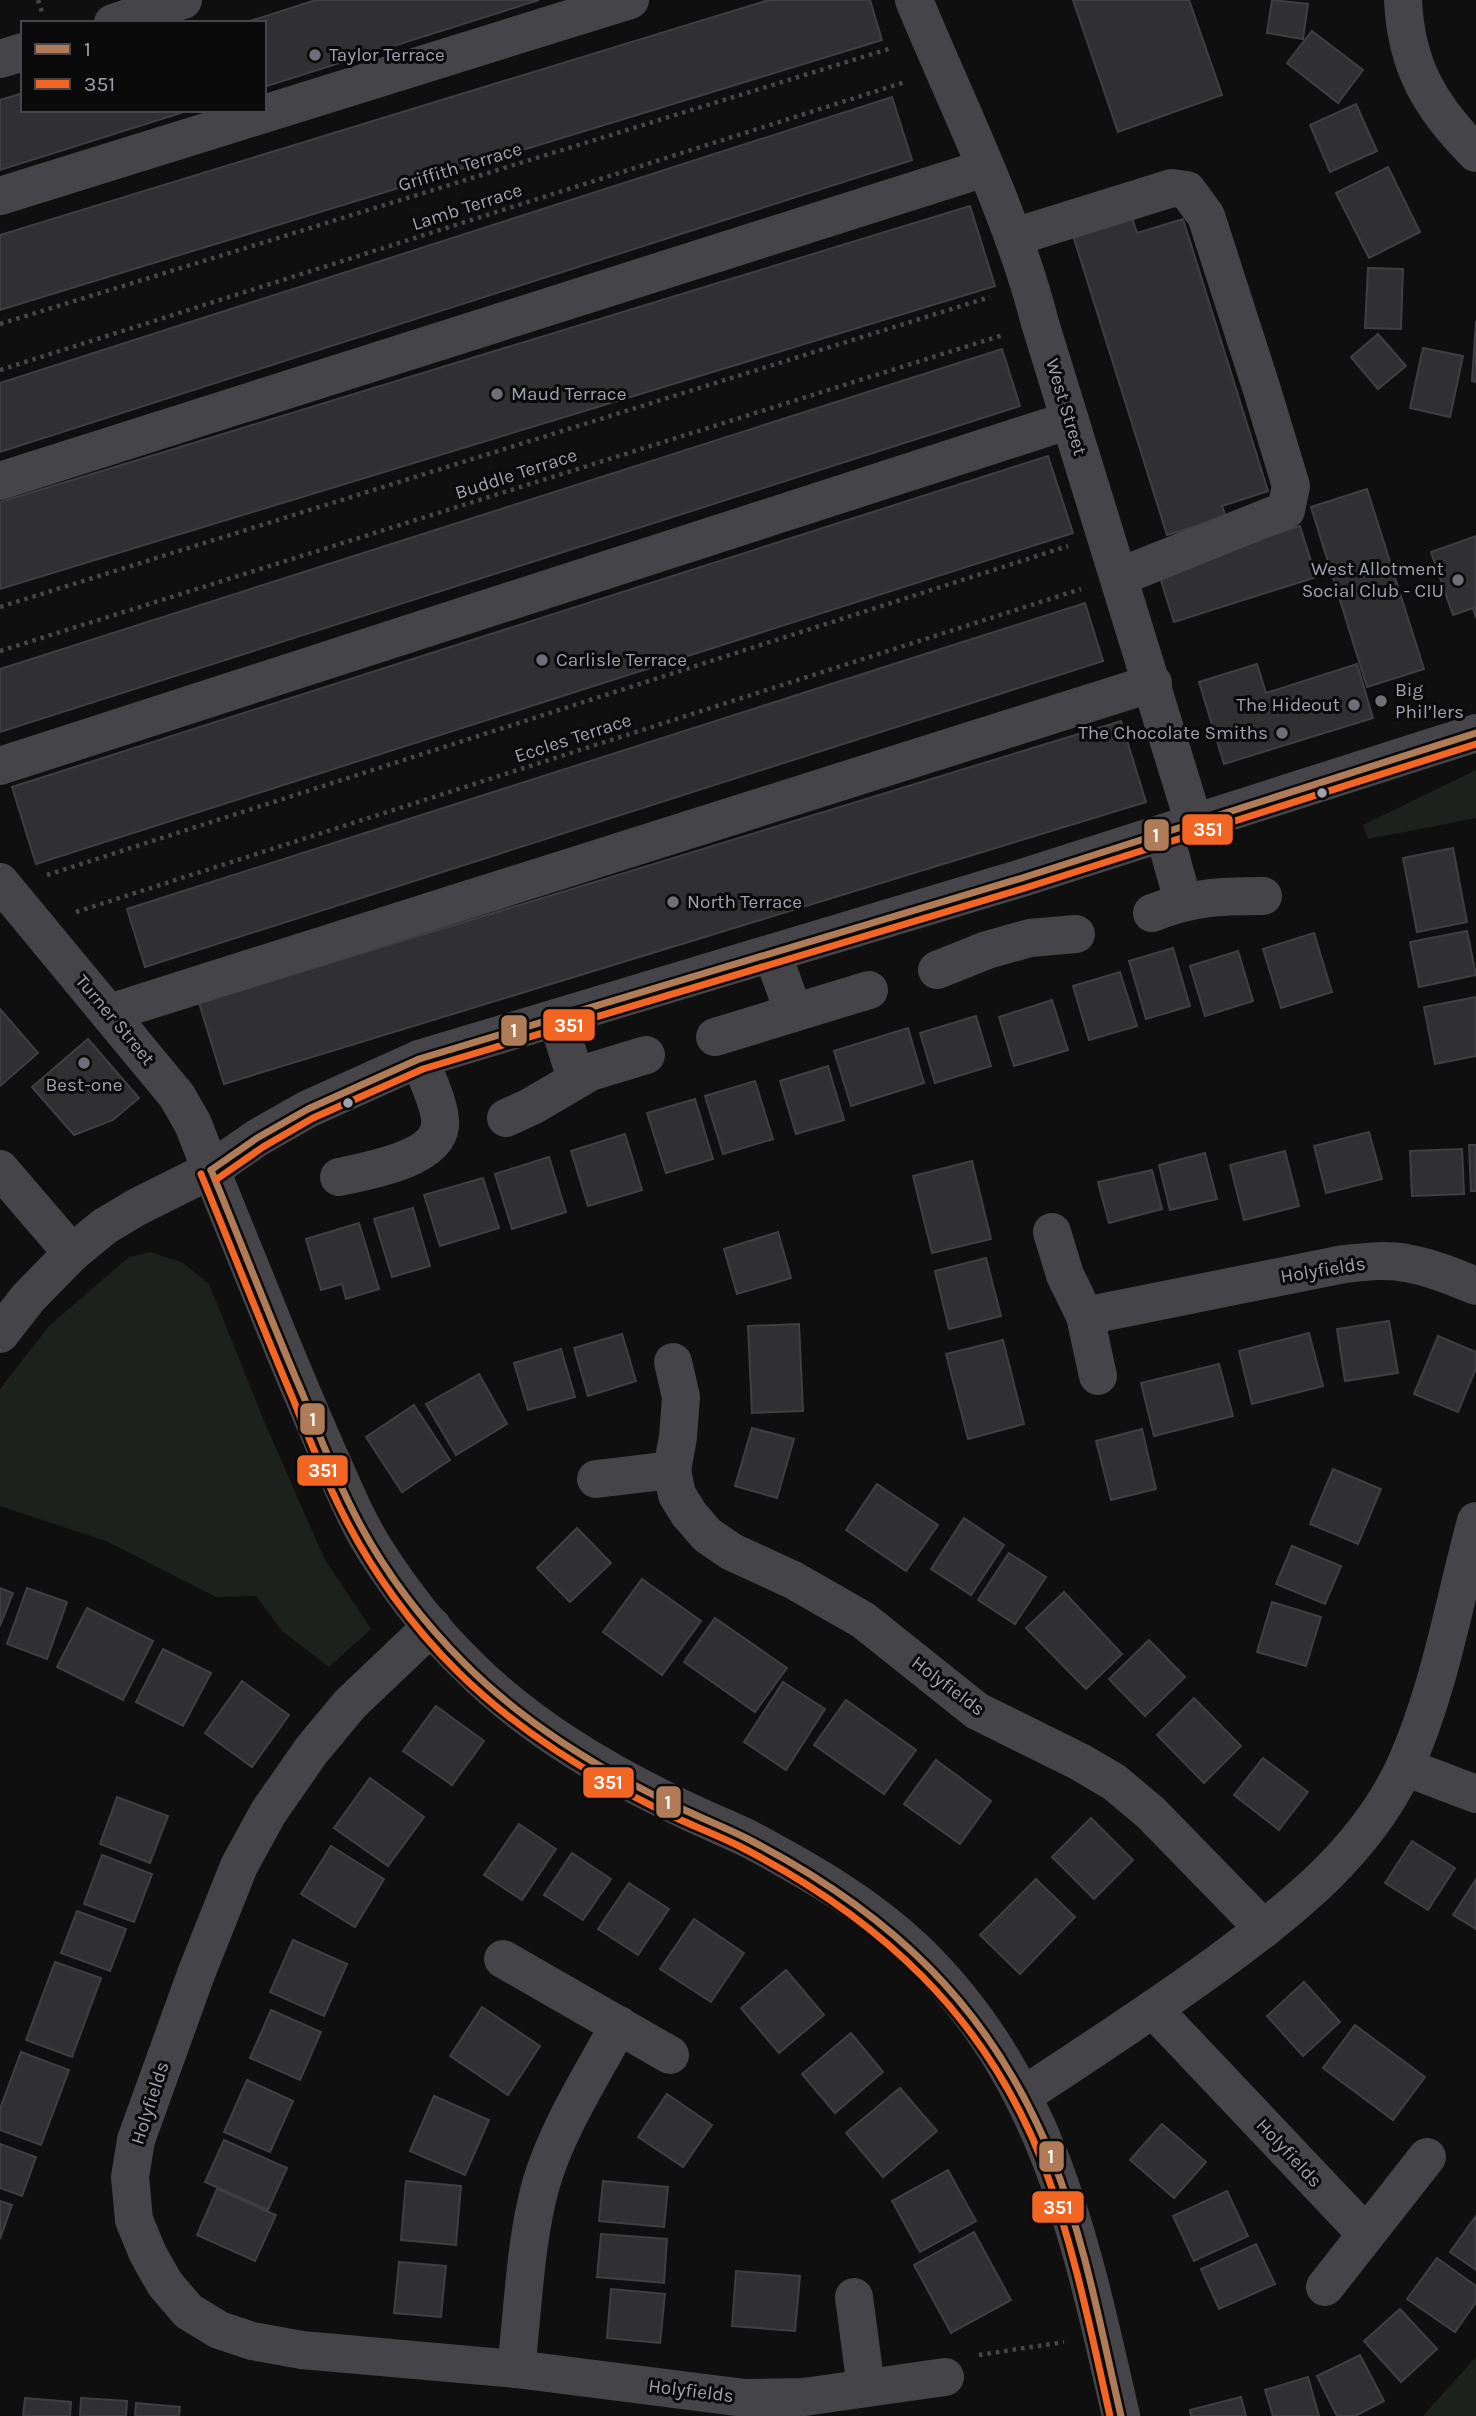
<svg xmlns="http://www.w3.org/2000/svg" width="1476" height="2416" font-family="Karla,sans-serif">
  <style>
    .green { fill: #1c211e }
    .building { fill: #303032; stroke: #3f3f43; stroke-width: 2 }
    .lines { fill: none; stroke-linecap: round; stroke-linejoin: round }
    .path { stroke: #47474b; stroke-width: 4.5; stroke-dasharray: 3.5 5; stroke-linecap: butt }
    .minor { stroke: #454549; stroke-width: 38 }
    .bus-1-casing { stroke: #0a0a0b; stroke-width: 12 }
    .bus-2-casing { stroke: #0a0a0b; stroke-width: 12 }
    .bus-1 { stroke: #b07c57; stroke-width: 7 }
    .bus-2 { stroke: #f26522; stroke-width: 7 }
    .poi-dot { fill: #6e6f78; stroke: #0a0a0b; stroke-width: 2.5 }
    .bus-dot { fill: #a1a2b0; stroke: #0a0a0b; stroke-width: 2.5 }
    .labels { text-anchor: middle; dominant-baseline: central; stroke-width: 6; stroke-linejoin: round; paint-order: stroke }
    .poi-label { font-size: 19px; fill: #a1a2b0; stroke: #0a0a0b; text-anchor: start }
    .street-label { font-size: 19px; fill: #a1a2b0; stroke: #0a0a0b }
    .line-badge { stroke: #0a0a0b; stroke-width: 2.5 }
    .badge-label { font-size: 19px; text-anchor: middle; font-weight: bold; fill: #fff }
  </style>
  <rect width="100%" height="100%" fill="#0f0f10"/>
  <g class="green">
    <polygon points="1476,770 1476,818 1368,839 1363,825"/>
    <polygon points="150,1252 183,1263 209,1284 264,1421 325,1560 371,1629 329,1667 282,1631 256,1596 216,1597 106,1541 0,1506 0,1389 49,1326 129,1257"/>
    <polygon points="1476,2357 1476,2416 1423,2416"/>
  </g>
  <g class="building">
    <polygon points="316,0 539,0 264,87 264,23 244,23"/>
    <polygon points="769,0 870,0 882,40 0,310 0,235"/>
    <polygon points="1073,0 1189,0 1222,95 1118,132"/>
    <polygon points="1272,0 1308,4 1303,39 1267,33"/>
    <polygon points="1312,31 1363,70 1338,103 1287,63"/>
    <polygon points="23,93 23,110 190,110 0,170 0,100"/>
    <polygon points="892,97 912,160 0,452 0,383"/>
    <polygon points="1356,104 1377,151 1330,172 1310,125"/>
    <polygon points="1388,167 1420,232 1369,258 1336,193"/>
    <polygon points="970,206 995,286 0,589 0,502"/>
    <polygon points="1130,211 1137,233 1183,219 1268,491 1222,506 1226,517 1167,535 1071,229"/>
    <polygon points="1368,268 1403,269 1401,329 1365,328"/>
    <polygon points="1476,321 1476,382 1472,381"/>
    <polygon points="1378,334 1406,366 1378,389 1351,357"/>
    <polygon points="1423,348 1463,356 1450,417 1410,408"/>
    <polygon points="1002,349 1020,406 0,732 0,669"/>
    <polygon points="1048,456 1073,533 36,864 12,787"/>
    <polygon points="1367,489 1424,669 1367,687 1311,507"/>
    <polygon points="1300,526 1316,577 1174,622 1158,571"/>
    <polygon points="1476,536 1476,618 1473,608 1453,615 1431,552"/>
    <polygon points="1085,603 1103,661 145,967 127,909"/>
    <polygon points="1257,664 1266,693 1357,664 1373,718 1224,764 1199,682"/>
    <polygon points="1121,721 1146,802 224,1084 199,1003"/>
    <polygon points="1453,848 1467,922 1417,932 1403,858"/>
    <polygon points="1467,931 1476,975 1419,987 1410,942"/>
    <polygon points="1314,933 1332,992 1281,1008 1263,949"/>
    <polygon points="1173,948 1190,1006 1146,1019 1129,961"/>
    <polygon points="1238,951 1253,1001 1205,1016 1190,966"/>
    <polygon points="1120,972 1137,1026 1089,1040 1073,986"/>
    <polygon points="1476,997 1476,1056 1435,1064 1424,1007"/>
    <polygon points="1052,1000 1068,1050 1014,1066 999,1017"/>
    <polygon points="0,1009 38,1053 0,1086"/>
    <polygon points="976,1016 991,1066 935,1083 920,1033"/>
    <polygon points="908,1028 924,1083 851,1106 834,1051"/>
    <polygon points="88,1039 139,1098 113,1120 74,1135 32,1087"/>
    <polygon points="828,1066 844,1120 796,1134 780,1081"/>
    <polygon points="755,1081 773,1139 723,1154 705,1096"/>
    <polygon points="695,1099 713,1159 666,1173 647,1113"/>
    <polygon points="1369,1132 1382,1179 1326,1193 1314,1146"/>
    <polygon points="625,1134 642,1190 588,1206 571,1151"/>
    <polygon points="1469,1145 1476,1145 1476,1191 1471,1191"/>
    <polygon points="1462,1149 1464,1194 1412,1196 1410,1151"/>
    <polygon points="1285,1151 1299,1206 1244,1220 1230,1165"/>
    <polygon points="1205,1153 1217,1199 1170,1210 1159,1165"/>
    <polygon points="549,1157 566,1212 512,1229 495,1174"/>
    <polygon points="972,1161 991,1239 932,1253 913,1176"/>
    <polygon points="1152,1170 1162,1209 1109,1223 1098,1182"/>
    <polygon points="483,1178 499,1228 440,1246 424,1195"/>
    <polygon points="413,1208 430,1266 392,1277 374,1219"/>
    <polygon points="359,1223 379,1289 346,1299 342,1284 321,1290 306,1239"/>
    <polygon points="778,1232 791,1278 737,1294 724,1249"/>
    <polygon points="986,1258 1001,1316 949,1329 935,1271"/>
    <polygon points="1389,1321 1398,1373 1345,1381 1337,1329"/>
    <polygon points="799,1324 803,1411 752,1413 748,1326"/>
    <polygon points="1309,1333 1323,1386 1252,1404 1239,1351"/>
    <polygon points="622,1334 636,1381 588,1396 574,1348"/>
    <polygon points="1438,1336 1476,1352 1476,1368 1458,1412 1414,1394"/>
    <polygon points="1003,1340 1024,1424 968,1439 946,1354"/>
    <polygon points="561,1349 575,1397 528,1410 514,1363"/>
    <polygon points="1219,1364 1233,1416 1154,1436 1141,1383"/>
    <polygon points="479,1374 507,1424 456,1455 426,1404"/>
    <polygon points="414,1405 450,1460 402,1492 366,1437"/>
    <polygon points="752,1428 794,1439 777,1498 735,1486"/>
    <polygon points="1142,1429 1156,1489 1111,1500 1096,1441"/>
    <polygon points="1333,1469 1381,1489 1358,1544 1310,1524"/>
    <polygon points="877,1484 938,1525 906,1571 846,1530"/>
    <polygon points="964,1518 1004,1545 971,1595 931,1569"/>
    <polygon points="577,1528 611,1563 570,1602 537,1568"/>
    <polygon points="1292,1546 1341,1566 1325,1604 1276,1584"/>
    <polygon points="1009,1553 1046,1577 1015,1624 978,1600"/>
    <polygon points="642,1579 701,1621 662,1675 603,1632"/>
    <polygon points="0,1588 13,1593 0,1626"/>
    <polygon points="27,1588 67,1602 47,1659 7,1644"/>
    <polygon points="1064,1592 1122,1654 1086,1689 1026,1628"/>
    <polygon points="1272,1602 1321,1617 1306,1666 1257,1652"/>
    <polygon points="87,1608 153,1641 123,1700 57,1667"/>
    <polygon points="715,1618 787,1668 755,1712 684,1662"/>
    <polygon points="1149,1640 1185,1677 1145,1716 1109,1679"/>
    <polygon points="163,1649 211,1673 183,1726 136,1702"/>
    <polygon points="242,1681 289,1715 252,1767 205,1733"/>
    <polygon points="783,1682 825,1709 786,1770 744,1742"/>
    <polygon points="1194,1698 1241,1746 1204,1783 1157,1735"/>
    <polygon points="846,1700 916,1750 884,1794 814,1745"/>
    <polygon points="436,1706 484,1741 452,1785 403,1751"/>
    <polygon points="1263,1758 1308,1792 1279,1830 1234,1795"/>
    <polygon points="936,1760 991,1801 960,1844 904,1804"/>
    <polygon points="370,1778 424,1817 388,1866 334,1828"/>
    <polygon points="117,1797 168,1816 150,1863 100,1844"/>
    <polygon points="1091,1818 1133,1860 1094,1899 1052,1857"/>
    <polygon points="519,1824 556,1849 522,1900 484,1875"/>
    <polygon points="1412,1841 1455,1868 1428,1910 1385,1883"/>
    <polygon points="331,1846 384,1879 355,1927 301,1894"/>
    <polygon points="572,1853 611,1879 583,1920 544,1895"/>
    <polygon points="102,1855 152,1874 134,1922 84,1904"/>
    <polygon points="1036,1879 1075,1917 1020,1974 980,1935"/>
    <polygon points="1476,1879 1476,1929 1453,1915"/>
    <polygon points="629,1883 669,1909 638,1955 598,1929"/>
    <polygon points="77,1911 126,1929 110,1971 61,1953"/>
    <polygon points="694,1919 744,1953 711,2002 660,1969"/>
    <polygon points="293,1940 347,1964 324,2016 270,1992"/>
    <polygon points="55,1962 101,1978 72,2057 26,2040"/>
    <polygon points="786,1970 824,2015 779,2053 741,2008"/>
    <polygon points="1304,1982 1340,2022 1303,2056 1267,2016"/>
    <polygon points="482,2007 540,2046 508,2095 450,2056"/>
    <polygon points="271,2010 321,2032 300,2080 250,2058"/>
    <polygon points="1355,2025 1425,2077 1393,2120 1323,2068"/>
    <polygon points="851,2033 883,2072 835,2113 802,2074"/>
    <polygon points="21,2052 69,2070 41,2145 0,2130 0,2109"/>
    <polygon points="247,2080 293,2101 270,2152 224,2132"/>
    <polygon points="900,2088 937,2131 883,2177 846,2133"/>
    <polygon points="667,2094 712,2125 683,2167 638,2137"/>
    <polygon points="434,2096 489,2120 465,2175 410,2151"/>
    <polygon points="1162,2124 1206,2162 1174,2198 1130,2160"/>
    <polygon points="224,2140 287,2168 268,2210 205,2182"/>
    <polygon points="0,2144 36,2157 22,2196 0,2188"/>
    <polygon points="948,2170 976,2221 920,2252 892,2201"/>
    <polygon points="406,2181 461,2186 456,2245 401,2240"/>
    <polygon points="603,2181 668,2187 664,2227 599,2221"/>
    <polygon points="217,2189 276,2215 255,2261 197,2235"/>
    <polygon points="1227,2191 1248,2236 1194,2261 1173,2216"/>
    <polygon points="0,2201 12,2205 0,2239"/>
    <polygon points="1476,2216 1476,2270 1450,2252"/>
    <polygon points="974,2232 1011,2300 951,2333 914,2265"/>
    <polygon points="601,2234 667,2239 664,2283 597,2277"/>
    <polygon points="1256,2244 1275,2284 1219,2309 1201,2269"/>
    <polygon points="1437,2258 1476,2286 1476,2302 1455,2332 1407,2299"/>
    <polygon points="399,2262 446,2266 441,2317 394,2313"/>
    <polygon points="736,2271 800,2276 795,2331 732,2326"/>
    <polygon points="611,2289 665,2294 660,2343 607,2338"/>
    <polygon points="1400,2309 1437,2349 1401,2382 1364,2341"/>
    <polygon points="1360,2355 1384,2401 1355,2416 1337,2416 1317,2376"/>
    <polygon points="1308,2377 1319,2416 1273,2416 1265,2390"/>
    <polygon points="1241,2397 1246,2416 1191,2416 1190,2410"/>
    <polygon points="25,2398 71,2402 70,2416 23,2416"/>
    <polygon points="81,2398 127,2401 126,2416 80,2416"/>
    <polygon points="136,2403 180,2407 179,2416 135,2416"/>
  </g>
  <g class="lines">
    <g class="path">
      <polyline points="38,0 43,15"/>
      <polyline points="0,324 892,48"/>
      <polyline points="0,370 905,82"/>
      <polyline points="0,607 990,297"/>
      <polyline points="0,651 1003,335"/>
      <polyline points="47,875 1068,546"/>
      <polyline points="76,912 1081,589"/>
      <polyline points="979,2355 1064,2342"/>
    </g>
    <g class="minor">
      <path d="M914,0C957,105 1012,213 1040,323L1194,823"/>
      <path d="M1403,0C1406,66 1430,107 1476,153"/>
      <polyline points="113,23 183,0"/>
      <polyline points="0,59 23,52"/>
      <polyline points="0,196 630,0"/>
      <polyline points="1014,237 1172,188 1187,190 1206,216 1262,390 1291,486 1286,510 1119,577"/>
      <polyline points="0,481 985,168"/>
      <polyline points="0,766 1070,420"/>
      <polyline points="1164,833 1183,901"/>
      <path d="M0,882L177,1096L193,1124C220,1194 249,1263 277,1333C293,1372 309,1410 326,1449C342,1484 356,1521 377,1553C402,1592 433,1632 466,1664C525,1724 598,1768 673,1804C698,1817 724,1827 749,1839C807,1870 867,1904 915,1950C1049,2079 1081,2242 1121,2416"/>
      <path d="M1152,913C1193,897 1219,896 1263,896"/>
      <polyline points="772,953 794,1013"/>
      <polyline points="937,970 987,950 1030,938 1076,934"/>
      <polyline points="109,1013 1153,683"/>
      <polyline points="557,1018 576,1079"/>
      <polyline points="715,1037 869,990"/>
      <polyline points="506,1118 532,1106 590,1072 646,1055"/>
      <polyline points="0,1169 72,1253"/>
      <path d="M339,1177C366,1171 436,1160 440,1126C442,1108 426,1076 419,1059"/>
      <polyline points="1052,1232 1065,1275 1085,1316 1098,1376"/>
      <path d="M1085,1316L1344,1264C1364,1262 1386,1259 1406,1263C1430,1267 1454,1277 1476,1286"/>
      <polyline points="0,1334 28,1298 72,1253 105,1226 137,1207 211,1170 257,1138 308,1109 419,1059 1022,878 1476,733"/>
      <polyline points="672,1470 677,1495 689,1514 707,1535 732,1552 793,1580 863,1620 977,1711 1080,1762 1114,1782 1151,1813 1264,1929"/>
      <polyline points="596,1479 672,1470 678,1437 681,1397 673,1362"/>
      <polyline points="432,1626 350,1704 311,1751 268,1813 239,1866 196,1974 136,2140 130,2177 134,2220 148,2254 165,2284 188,2311 219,2330 252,2341 302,2350 516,2369 745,2398 804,2397 945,2377"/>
      <polyline points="1405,1767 1476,1794"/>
      <polyline points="503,1959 670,2055"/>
      <polyline points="1154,2010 1366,2234"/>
      <path d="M1024,2095C1089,2052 1154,2010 1217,1964C1291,1910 1366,1851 1405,1766C1440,1688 1454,1602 1476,1521"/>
      <polyline points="1325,2287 1427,2157"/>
      <polyline points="854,2297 866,2388"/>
      <path d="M516,2369C523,2310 525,2241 541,2184C557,2129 592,2075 619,2025"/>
    </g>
    <defs>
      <g id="bus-1">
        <path d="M211,1170C242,1245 271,1321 303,1395C318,1432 333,1471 351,1507C379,1564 420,1619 465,1664C524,1723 597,1768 672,1804C696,1816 722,1826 746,1838C890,1912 991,2006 1052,2158C1085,2240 1101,2330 1121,2416"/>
        <polyline points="211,1170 257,1138 308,1109 419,1059 1022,878 1476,733"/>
      </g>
      <g id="bus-2">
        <path d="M201,1174C232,1249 261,1324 293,1399C308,1436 323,1474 341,1510C370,1569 412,1627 459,1673C519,1732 591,1776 666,1813C690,1825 715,1834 739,1846C880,1918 987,2017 1044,2166C1074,2247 1091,2332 1110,2416"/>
        <polyline points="217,1179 263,1147 313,1118 423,1069 1025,888 1476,744"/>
      </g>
    </defs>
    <use href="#bus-1" class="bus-1-casing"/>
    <use href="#bus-2" class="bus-2-casing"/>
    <use href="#bus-1" class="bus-1"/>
    <use href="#bus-2" class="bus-2"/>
  </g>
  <g class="poi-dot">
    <circle cx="315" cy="55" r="7"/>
    <circle cx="497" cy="394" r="7"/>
    <circle cx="1458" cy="580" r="7"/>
    <circle cx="542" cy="660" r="7"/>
    <circle cx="1381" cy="701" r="7"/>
    <circle cx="1354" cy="705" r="7"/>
    <circle cx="1282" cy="733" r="7"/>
    <circle cx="673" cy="902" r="7"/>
    <circle cx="84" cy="1063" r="7"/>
  </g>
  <g class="bus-dot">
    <circle cx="1322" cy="793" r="6"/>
    <circle cx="348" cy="1103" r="6"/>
  </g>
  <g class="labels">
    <g class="poi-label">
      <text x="329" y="55">Taylor Terrace</text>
      <text x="511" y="394">Maud Terrace</text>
      <text x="1444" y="569" text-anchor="end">West Allotment<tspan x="1444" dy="22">Social Club - CIU</tspan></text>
      <text x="556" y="660">Carlisle Terrace</text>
      <text x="1395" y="690">Big<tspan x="1395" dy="22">Phil’lers</tspan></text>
      <text x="1340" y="705" text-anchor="end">The Hideout</text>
      <text x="1268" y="733" text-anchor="end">The Chocolate Smiths</text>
      <text x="687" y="902">North Terrace</text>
      <text x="84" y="1085" text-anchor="middle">Best-one</text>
    </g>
    <g class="street-label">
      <text transform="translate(460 167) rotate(-17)">Griffith Terrace</text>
      <text transform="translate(467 207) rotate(-18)">Lamb Terrace</text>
      <text transform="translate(1066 407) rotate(73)">West Street</text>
      <text transform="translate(516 474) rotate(-18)">Buddle Terrace</text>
      <text transform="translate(573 738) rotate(-18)">Eccles Terrace</text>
      <text transform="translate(115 1020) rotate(50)">Turner Street</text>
      <text transform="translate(1323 1270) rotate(-9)">Holyfields</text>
      <text transform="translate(948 1686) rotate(37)">Holyfields</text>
      <text transform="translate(150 2103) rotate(-72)">Holyfields</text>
      <text transform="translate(1289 2153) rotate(47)">Holyfields</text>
      <text transform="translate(691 2391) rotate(7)">Holyfields</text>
    </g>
  </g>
  <g class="line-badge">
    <rect x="1181" y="813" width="53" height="33" rx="7" fill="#f26522"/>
    <rect x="1143" y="818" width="27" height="34" rx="7" fill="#b07c57"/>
    <rect x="542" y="1008" width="54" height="34" rx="7" fill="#f26522"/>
    <rect x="500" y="1014" width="28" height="33" rx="7" fill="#b07c57"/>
    <rect x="299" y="1402" width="27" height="34" rx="7" fill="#b07c57"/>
    <rect x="296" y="1454" width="53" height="33" rx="7" fill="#f26522"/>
    <rect x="582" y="1766" width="53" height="33" rx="7" fill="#f26522"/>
    <rect x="655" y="1785" width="27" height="34" rx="7" fill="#b07c57"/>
    <rect x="1038" y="2140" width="27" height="33" rx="7" fill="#b07c57"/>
    <rect x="1031" y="2190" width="54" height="34" rx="7" fill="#f26522"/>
  </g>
  <g class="badge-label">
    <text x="1208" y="836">351</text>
    <text x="1156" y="842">1</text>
    <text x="569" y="1032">351</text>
    <text x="514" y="1037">1</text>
    <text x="313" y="1426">1</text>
    <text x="323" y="1477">351</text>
    <text x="608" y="1789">351</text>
    <text x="668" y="1809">1</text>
    <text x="1051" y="2163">1</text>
    <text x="1058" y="2214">351</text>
  </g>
  <rect x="21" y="21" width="245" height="91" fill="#0a0a0b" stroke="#46474d" stroke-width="2"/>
  <rect x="35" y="44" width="35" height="10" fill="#b07c57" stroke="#46474d" stroke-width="2"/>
  <text x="84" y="56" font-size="21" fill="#a1a2b0">1</text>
  <rect x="35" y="79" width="35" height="10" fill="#f26522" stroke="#46474d" stroke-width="2"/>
  <text x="84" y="91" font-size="21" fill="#a1a2b0">351</text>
</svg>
